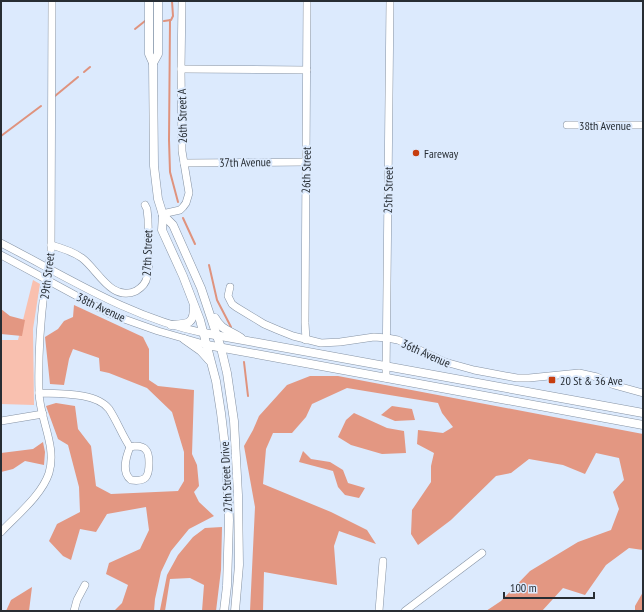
<svg xmlns="http://www.w3.org/2000/svg" width="644" height="612" font-family="'PT Sans Narrow',sans-serif">
  <style>
    .green { fill: #f9c0af }
    .forest { fill: #e39782 }
    .lines { fill: none; stroke-linecap: round; stroke-linejoin: round }
    .stream { stroke: #df937e; stroke-width: 2 }
    .minor-casing { stroke: #8693a4; stroke-width: 8 }
    .major-casing { stroke: #8693a4; stroke-width: 9 }
    .minor { stroke: #fff; stroke-width: 7 }
    .major { stroke: #fff; stroke-width: 8 }
    .poi-dot { fill: #c63d0f; stroke: #dceafd; stroke-width: 1.5 }
    .labels { text-anchor: middle; dominant-baseline: central; stroke-width: 4; stroke-linejoin: round; paint-order: stroke }
    .street-label { font-size: 12px; fill: #272d33; stroke: #dceafd }
    .poi-label { font-size: 12px; fill: #272d33; stroke: #dceafd; text-anchor: start }
  </style>
  <rect width="100%" height="100%" fill="#dceafd"/>
  <polygon class="green" points="33,280 40,284 33,329 34,405 1,404 1,340 18,340"/>
  <g class="forest">
    <polygon points="74,305 143,337 149,349 149,380 158,386 194,390 192,454 197,465 199,486 194,492 199,502 214,516 189,529 171,551 161,572 155,599 154,611 114,611 122,603 128,585 106,574 109,563 140,549 149,530 146,507 107,514 96,532 80,529 71,560 63,556 49,541 57,524 80,512 79,487 68,445 58,439 46,406 56,403 75,406 78,429 91,446 96,486 111,494 178,491 184,481 184,452 172,412 147,388 109,373 100,371 99,358 73,349 69,359 64,385 50,384 45,337 58,329 64,321 73,317"/>
    <polygon points="1,309 10,316 25,320 22,336 1,334"/>
    <polygon points="310,376 338,376 643,434 643,550 629,548 606,565 585,595 563,588 542,611 486,611 501,601 530,571 578,542 611,530 619,509 613,492 624,480 619,458 596,453 585,474 563,465 529,459 511,473 496,476 451,520 418,545 411,534 412,510 431,482 431,466 434,453 417,444 418,430 443,433 453,427 442,413 438,403 347,388 312,404 306,417 292,433 273,433 266,449 263,484 331,512 367,530 376,544 339,531 334,546 337,585 264,572 263,611 250,611 255,507 244,446 253,430 259,416 287,385"/>
    <polygon points="392,406 412,409 415,420 395,421 381,415"/>
    <polygon points="354,413 387,428 404,431 406,453 382,454 351,445 338,437 346,420"/>
    <polygon points="43,442 45,452 44,465 25,461 13,469 1,472 1,453 33,449"/>
    <polygon points="303,451 311,459 330,462 343,470 348,483 365,488 359,498 345,495 338,487 333,471 299,462"/>
    <polygon points="222,527 221,570 216,611 202,611 204,585 190,578 170,579 165,611 160,610 167,575 178,555 193,537 205,528"/>
    <polygon points="32,587 29,611 6,611 11,600"/>
    <polygon points="643,592 643,611 635,611 635,606"/>
  </g>
  <g class="lines">
    <g class="stream">
      <polyline points="170,20 169,140 170,172 178,202"/>
      <polyline points="164,21 171,20 173,16 172,1"/>
      <polyline points="135,29 145,21"/>
      <polyline points="84,72 90,67"/>
      <polyline points="55,96 78,77"/>
      <polyline points="1,136 41,106"/>
      <polyline points="183,218 195,244"/>
      <polyline points="209,265 217,300 231,327"/>
      <polyline points="244,362 248,396"/>
    </g>
    <defs>
      <g id="minor">
        <polyline points="181,69 307,70"/>
        <polyline points="567,125 643,125"/>
        <polyline points="184,163 307,162"/>
        <polyline points="162,214 180,210 183,207 186,203 189,193 182,151 181,69 182,1"/>
        <path d="M1,243C67,277 130,318 204,333"/>
        <path d="M51,245C62,248 72,251 82,258C98,270 111,302 136,291C141,288 146,283 147,277C151,262 148,235 148,219L147,209L145,205"/>
        <polyline points="1,255 110,314 158,331 207,345"/>
        <polyline points="230,287 228,296 232,304 236,307 264,324 278,330 293,336 321,343 340,342 374,337 387,338 398,340 445,362 474,370 517,378 529,378 579,373 597,377 614,385 643,393"/>
        <polyline points="306,340 305,323 307,1"/>
        <polyline points="386,378 390,1"/>
        <path d="M39,393C59,394 96,392 109,409C117,421 122,435 130,447"/>
        <polyline points="1,421 43,414"/>
        <path d="M135,446C139,446 144,447 146,450C149,453 149,459 149,463C149,477 146,482 131,480C121,472 126,457 130,447Z"/>
        <path d="M1,532C16,516 42,495 49,473C57,446 40,420 39,393C38,359 40,326 44,292C46,279 49,266 51,253L52,1"/>
        <polyline points="74,611 77,600 85,585"/>
        <polyline points="379,611 383,561"/>
        <polyline points="405,611 482,553"/>
      </g>
      <g id="major">
        <polyline points="149,1 149,54 153,63 154,166 158,199 163,215 162,230 183,276 200,320 216,381 221,413 226,455 229,520 227,586 224,611"/>
        <polyline points="153,63 158,54 158,1"/>
        <polyline points="163,215 173,225 201,288 221,348 227,373 234,421 238,495 239,565 235,611"/>
        <path d="M215,318C222,331 230,330 241,338"/>
        <path d="M171,325C187,324 194,325 194,307"/>
        <polyline points="204,333 643,413"/>
        <polyline points="184,339 201,351 209,360"/>
        <polyline points="207,345 643,425"/>
      </g>
    </defs>
    <use href="#minor" class="minor-casing"/>
    <use href="#major" class="major-casing"/>
    <use href="#minor" class="minor"/>
    <use href="#major" class="major"/>
  </g>
  <g class="poi-dot">
    <circle cx="416" cy="153" r="4"/>
    <rect x="548" y="376" width="8" height="8" rx="2"/>
  </g>
  <g class="labels">
    <g class="street-label">
      <text transform="translate(182 116) rotate(-91)">26th Street A</text>
      <text x="605" y="125">38th Avenue</text>
      <text transform="translate(245 162) rotate(-1)">37th Avenue</text>
      <text transform="translate(306 170) rotate(-89)">26th Street</text>
      <text transform="translate(388 190) rotate(-89)">25th Street</text>
      <text transform="translate(147 253) rotate(-88)">27th Street</text>
      <text transform="translate(47 276) rotate(-83)">29th Street</text>
      <text transform="translate(101 307) rotate(25)">38th Avenue</text>
      <text transform="translate(426 353) rotate(24)">36th Avenue</text>
      <text transform="translate(226 477) rotate(-93)">27th Street Drive</text>
    </g>
    <g class="poi-label">
      <text x="424" y="153">Fareway</text>
      <text x="560" y="380">20 St &amp; 36 Ave</text>
    </g>
  </g>
  <rect width="644" height="612" fill="none" stroke="#272d33" stroke-width="4"/>
  <path d="M504 592v6h90v-6" fill="none" stroke="#272d33" stroke-width="2"/>
  <text x="510" y="592" font-size="12" fill="#272d33" stroke="#dceafd" stroke-width="3" paint-order="stroke">100 m</text>
</svg>
